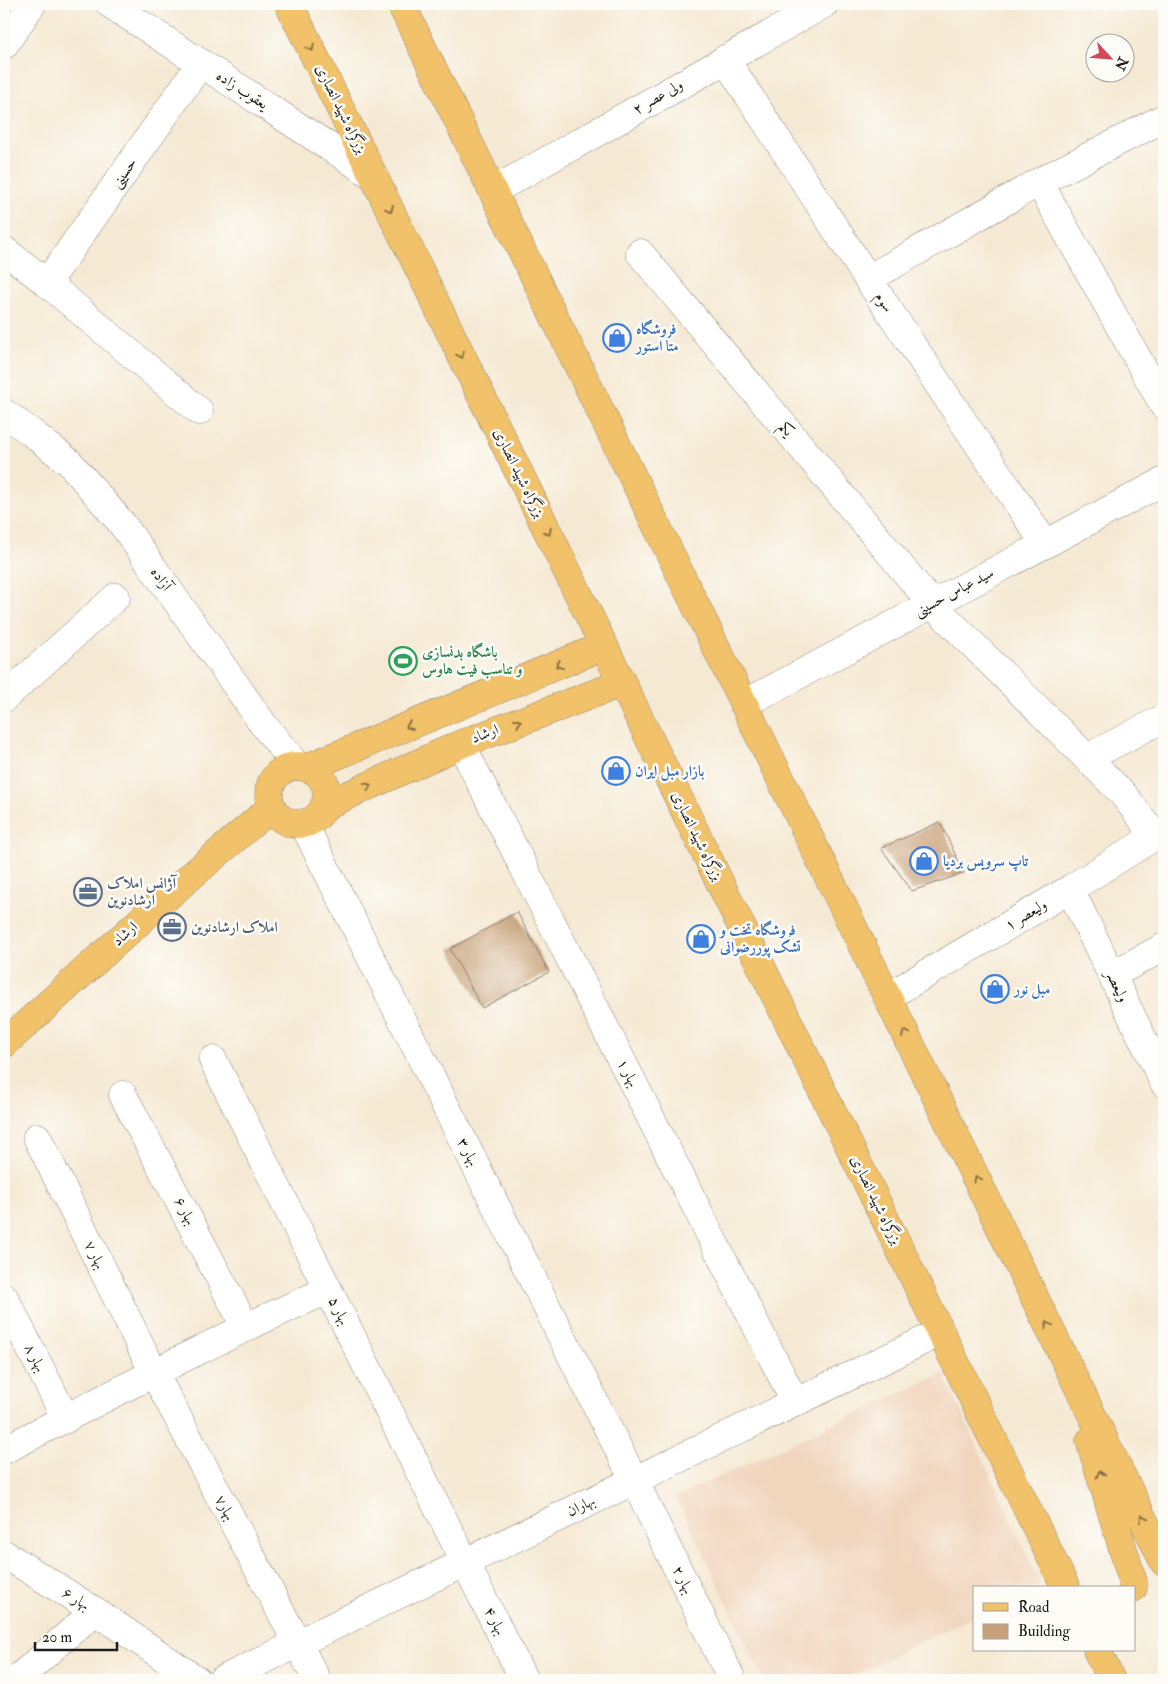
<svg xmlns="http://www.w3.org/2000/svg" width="1168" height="1684" font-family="'IM FELL Double Pica',Amiri,serif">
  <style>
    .built { fill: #f1d5bd }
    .building { fill: #c8a27a }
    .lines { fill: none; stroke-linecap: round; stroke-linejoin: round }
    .minor-casing { stroke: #888278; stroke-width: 29 }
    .major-casing { stroke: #888278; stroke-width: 29 }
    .highway-casing { stroke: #888278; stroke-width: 29 }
    .minor { stroke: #fff; stroke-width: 28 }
    .major { stroke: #f2c26a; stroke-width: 28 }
    .highway { stroke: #f2c26a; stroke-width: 28 }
    .oneway { stroke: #876f43 }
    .labels { text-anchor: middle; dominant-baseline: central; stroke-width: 5; stroke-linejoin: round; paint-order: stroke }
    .street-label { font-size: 15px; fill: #1c1c1c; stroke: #fdfcf7 }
    .shop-label { font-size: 15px; font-weight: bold; fill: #366cbe; stroke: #fdfcf7; text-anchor: start }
    .leisure-label { font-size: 15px; font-weight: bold; fill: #27864d; stroke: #fdfcf7; text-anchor: start }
    .service-label { font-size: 15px; font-weight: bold; fill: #4e5e75; stroke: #fdfcf7; text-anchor: start }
  </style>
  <rect width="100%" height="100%" fill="#fdfcf7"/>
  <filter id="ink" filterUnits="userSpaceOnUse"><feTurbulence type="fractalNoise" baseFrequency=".02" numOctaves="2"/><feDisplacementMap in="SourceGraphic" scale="10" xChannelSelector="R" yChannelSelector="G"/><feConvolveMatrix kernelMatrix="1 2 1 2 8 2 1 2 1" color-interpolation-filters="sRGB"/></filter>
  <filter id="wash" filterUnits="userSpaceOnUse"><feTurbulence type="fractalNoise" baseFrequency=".0096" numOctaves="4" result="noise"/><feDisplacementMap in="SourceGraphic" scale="20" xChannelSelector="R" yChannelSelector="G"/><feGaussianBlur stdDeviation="1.12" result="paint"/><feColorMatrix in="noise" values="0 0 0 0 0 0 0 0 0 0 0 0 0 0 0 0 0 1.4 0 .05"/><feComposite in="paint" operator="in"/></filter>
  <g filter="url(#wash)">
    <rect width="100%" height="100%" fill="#f5e9d3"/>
    <polygon class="built" points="944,1373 1040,1584 1032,1588 974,1588 974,1616 844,1680 764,1680 676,1497"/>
    <g id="blocks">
      <g class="building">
        <polygon points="940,822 964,873 912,891 881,848"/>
        <polygon points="517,912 549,972 482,1008 450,949"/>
      </g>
    </g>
  </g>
  <g filter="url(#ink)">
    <use href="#blocks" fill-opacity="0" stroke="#888278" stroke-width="1"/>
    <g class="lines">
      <defs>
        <g id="minor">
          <polyline points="110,4 374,176"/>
          <polyline points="4,45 32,4"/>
          <polyline points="725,59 868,279 1045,544"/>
          <polyline points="1039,182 1164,406"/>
          <polyline points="493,191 824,4"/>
          <polyline points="4,250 47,283 199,411"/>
          <polyline points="640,253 932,604 1123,794 1155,836"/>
          <polyline points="868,279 1039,182 1164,118"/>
          <polyline points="47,283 201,63"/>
          <polyline points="4,413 32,433 70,463 123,525 263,724 297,766"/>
          <polyline points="4,698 116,597"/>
          <polyline points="744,704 1164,481"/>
          <polyline points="461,744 795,1402"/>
          <polyline points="1087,758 1164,718"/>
          <polyline points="303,823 634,1480 732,1680"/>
          <polyline points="1070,889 1164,1083"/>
          <polyline points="1112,975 1164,947"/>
          <polyline points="887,997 1070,889 1155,836 1164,835"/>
          <polyline points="213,1060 524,1680"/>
          <polyline points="123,1095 246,1328"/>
          <polyline points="37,1137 154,1373 317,1680"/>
          <polyline points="4,1297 66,1419"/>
          <path d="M4,1450C111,1395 218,1338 328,1290"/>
          <polyline points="4,1554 95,1611 197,1680"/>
          <polyline points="16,1680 95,1611"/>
          <polyline points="222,1680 941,1332"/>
        </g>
        <g id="major">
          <circle cx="298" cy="795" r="29"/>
          <polyline points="306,768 604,646"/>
          <polyline points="324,806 461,744 622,683"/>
          <polyline points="4,1044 162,901 272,807"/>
        </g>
        <g id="highway">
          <polyline points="289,4 1066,1588"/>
          <polyline points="401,4 1164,1562"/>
          <polyline points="1090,1441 1133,1582 1133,1588"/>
          <polyline points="1097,1650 1111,1680"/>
        </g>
      </defs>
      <use href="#minor" class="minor-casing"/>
      <use href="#major" class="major-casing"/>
      <use href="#highway" class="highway-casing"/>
      <use href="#minor" class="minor"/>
      <use href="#major" class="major"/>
      <use href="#highway" class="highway"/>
    </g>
    <defs><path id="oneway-chevron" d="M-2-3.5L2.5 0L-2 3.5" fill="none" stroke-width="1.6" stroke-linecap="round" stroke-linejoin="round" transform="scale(1.25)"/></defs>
    <g class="oneway">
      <use href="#oneway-chevron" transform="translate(311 48) rotate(64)"/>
      <use href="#oneway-chevron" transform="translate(390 209) rotate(64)"/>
      <use href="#oneway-chevron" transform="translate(461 355) rotate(64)"/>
      <use href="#oneway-chevron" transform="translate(548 532) rotate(64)"/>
      <use href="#oneway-chevron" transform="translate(559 665) rotate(158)"/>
      <use href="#oneway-chevron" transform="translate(518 722) rotate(-21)"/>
      <use href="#oneway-chevron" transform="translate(409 726) rotate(158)"/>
      <use href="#oneway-chevron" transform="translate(368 786) rotate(-25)"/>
      <use href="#oneway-chevron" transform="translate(905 1033) rotate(-116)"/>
      <use href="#oneway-chevron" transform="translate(977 1179) rotate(-116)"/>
      <use href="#oneway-chevron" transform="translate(1048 1325) rotate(-116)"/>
      <use href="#oneway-chevron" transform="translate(1100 1474) rotate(-107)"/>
      <use href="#oneway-chevron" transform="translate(1143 1518) rotate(-116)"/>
    </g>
  </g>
  <defs>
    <symbol id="shop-ring" viewBox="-11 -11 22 22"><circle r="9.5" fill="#fdfcf7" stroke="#3f7fe0" stroke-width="1.5"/><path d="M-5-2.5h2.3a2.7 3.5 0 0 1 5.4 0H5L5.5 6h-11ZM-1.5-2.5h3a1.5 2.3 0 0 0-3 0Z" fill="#3f7fe0"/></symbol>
    <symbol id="stadium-ring" viewBox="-11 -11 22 22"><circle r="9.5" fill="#fdfcf7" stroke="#2e9e5b" stroke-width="1.5"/><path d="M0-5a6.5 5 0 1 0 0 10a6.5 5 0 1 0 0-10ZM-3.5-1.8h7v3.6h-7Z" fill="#2e9e5b"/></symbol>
    <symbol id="office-ring" viewBox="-11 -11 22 22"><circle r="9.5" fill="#fdfcf7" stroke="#5c6f8a" stroke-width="1.5"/><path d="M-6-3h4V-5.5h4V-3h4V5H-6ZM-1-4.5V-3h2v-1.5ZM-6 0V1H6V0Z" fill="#5c6f8a"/></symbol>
  </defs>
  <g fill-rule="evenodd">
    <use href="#shop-ring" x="601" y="322" width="32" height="32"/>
    <use href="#stadium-ring" x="387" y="645" width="32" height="32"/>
    <use href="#shop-ring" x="600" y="755" width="32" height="32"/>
    <use href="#shop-ring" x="908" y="845" width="32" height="32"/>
    <use href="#office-ring" x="72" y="876" width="32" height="32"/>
    <use href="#office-ring" x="156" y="911" width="32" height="32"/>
    <use href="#shop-ring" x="685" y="923" width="32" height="32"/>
    <use href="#shop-ring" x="979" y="973" width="32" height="32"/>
  </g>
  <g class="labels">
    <g class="street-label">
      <text transform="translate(242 90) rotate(33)">یعقوب زاده</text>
      <text transform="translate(658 97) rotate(-30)">ولی عصر ۲</text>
      <text transform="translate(341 109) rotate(64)">بزرگراه شهید انصاری</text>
      <text transform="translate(124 173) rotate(-55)">حسینی</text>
      <text transform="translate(884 302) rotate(56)">سوم</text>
      <text transform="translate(786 429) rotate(50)">یکم</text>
      <text transform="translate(519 473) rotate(64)">بزرگراه شهید انصاری</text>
      <text transform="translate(161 579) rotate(55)">آزاده</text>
      <text transform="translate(954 592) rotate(-28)">سید عباس حسینی</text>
      <text transform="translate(485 734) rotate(-21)">ارشاد</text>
      <text transform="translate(697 836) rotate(64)">بزرگراه شهید انصاری</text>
      <text transform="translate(1026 915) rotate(-31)">ولیعصر ۱</text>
      <text transform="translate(125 934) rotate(-42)">ارشاد</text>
      <text transform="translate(1117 986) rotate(64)">ولیعصر</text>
      <text transform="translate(628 1073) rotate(63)">بهار ۱</text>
      <text transform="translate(468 1152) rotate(63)">بهار ۳</text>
      <text transform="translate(876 1200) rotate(64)">بزرگراه شهید انصاری</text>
      <text transform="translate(185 1211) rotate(62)">بهار ۶</text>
      <text transform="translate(95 1255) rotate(64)">بهار ۷</text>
      <text transform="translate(339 1311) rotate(64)">بهار ۵</text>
      <text transform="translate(35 1358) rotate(63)">بهار ۸</text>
      <text transform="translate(581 1506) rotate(-26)">بهاران</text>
      <text transform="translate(225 1508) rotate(62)">بهار۷</text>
      <text transform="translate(683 1580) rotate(64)">بهار ۲</text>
      <text transform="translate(76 1599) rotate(32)">بهار ۶</text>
      <text transform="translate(495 1621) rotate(63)">بهار ۴</text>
    </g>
    <g class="shop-label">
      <text x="636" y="329">فروشگاه<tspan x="636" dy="17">متا استور</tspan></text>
      <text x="635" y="771">بازار مبل ایران</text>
      <text x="943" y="861">تاپ سرویس بردیا</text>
      <text x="720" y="930">فروشگاه تخت و<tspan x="720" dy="17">تشک پوررضوانی</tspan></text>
      <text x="1014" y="989">مبل نور</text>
    </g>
    <g class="leisure-label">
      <text x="422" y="652">باشگاه بدنسازی<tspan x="422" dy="17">و تناسب فیت هاوس</tspan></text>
    </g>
    <g class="service-label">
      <text x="107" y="883">آژانس املاک<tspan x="107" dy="17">ارشادنوین</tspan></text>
      <text x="191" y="927">املاک ارشادنوین</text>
    </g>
  </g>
  <rect width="1168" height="1684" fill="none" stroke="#fdfcf7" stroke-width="20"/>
  <rect x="973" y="1586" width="162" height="65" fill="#fdfcf7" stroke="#a3a29f"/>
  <rect x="983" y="1603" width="25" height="8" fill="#f2c26a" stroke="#a3a29f"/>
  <text x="1018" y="1612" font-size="15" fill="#1c1c1c">Road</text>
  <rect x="983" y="1624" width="25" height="15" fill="#c8a27a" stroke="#a3a29f"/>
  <text x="1018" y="1636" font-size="15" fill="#1c1c1c">Building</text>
  <g transform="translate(1110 58) rotate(116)"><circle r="24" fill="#fdfcf7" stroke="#a3a29f"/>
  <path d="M0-4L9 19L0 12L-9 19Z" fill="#d1495b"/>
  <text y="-8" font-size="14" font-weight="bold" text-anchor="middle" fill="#1c1c1c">N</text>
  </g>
  <path d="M35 1642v8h82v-8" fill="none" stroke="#1c1c1c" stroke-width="2.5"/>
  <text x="42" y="1642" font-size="15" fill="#1c1c1c" stroke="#fdfcf7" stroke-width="4" paint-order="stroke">20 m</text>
</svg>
